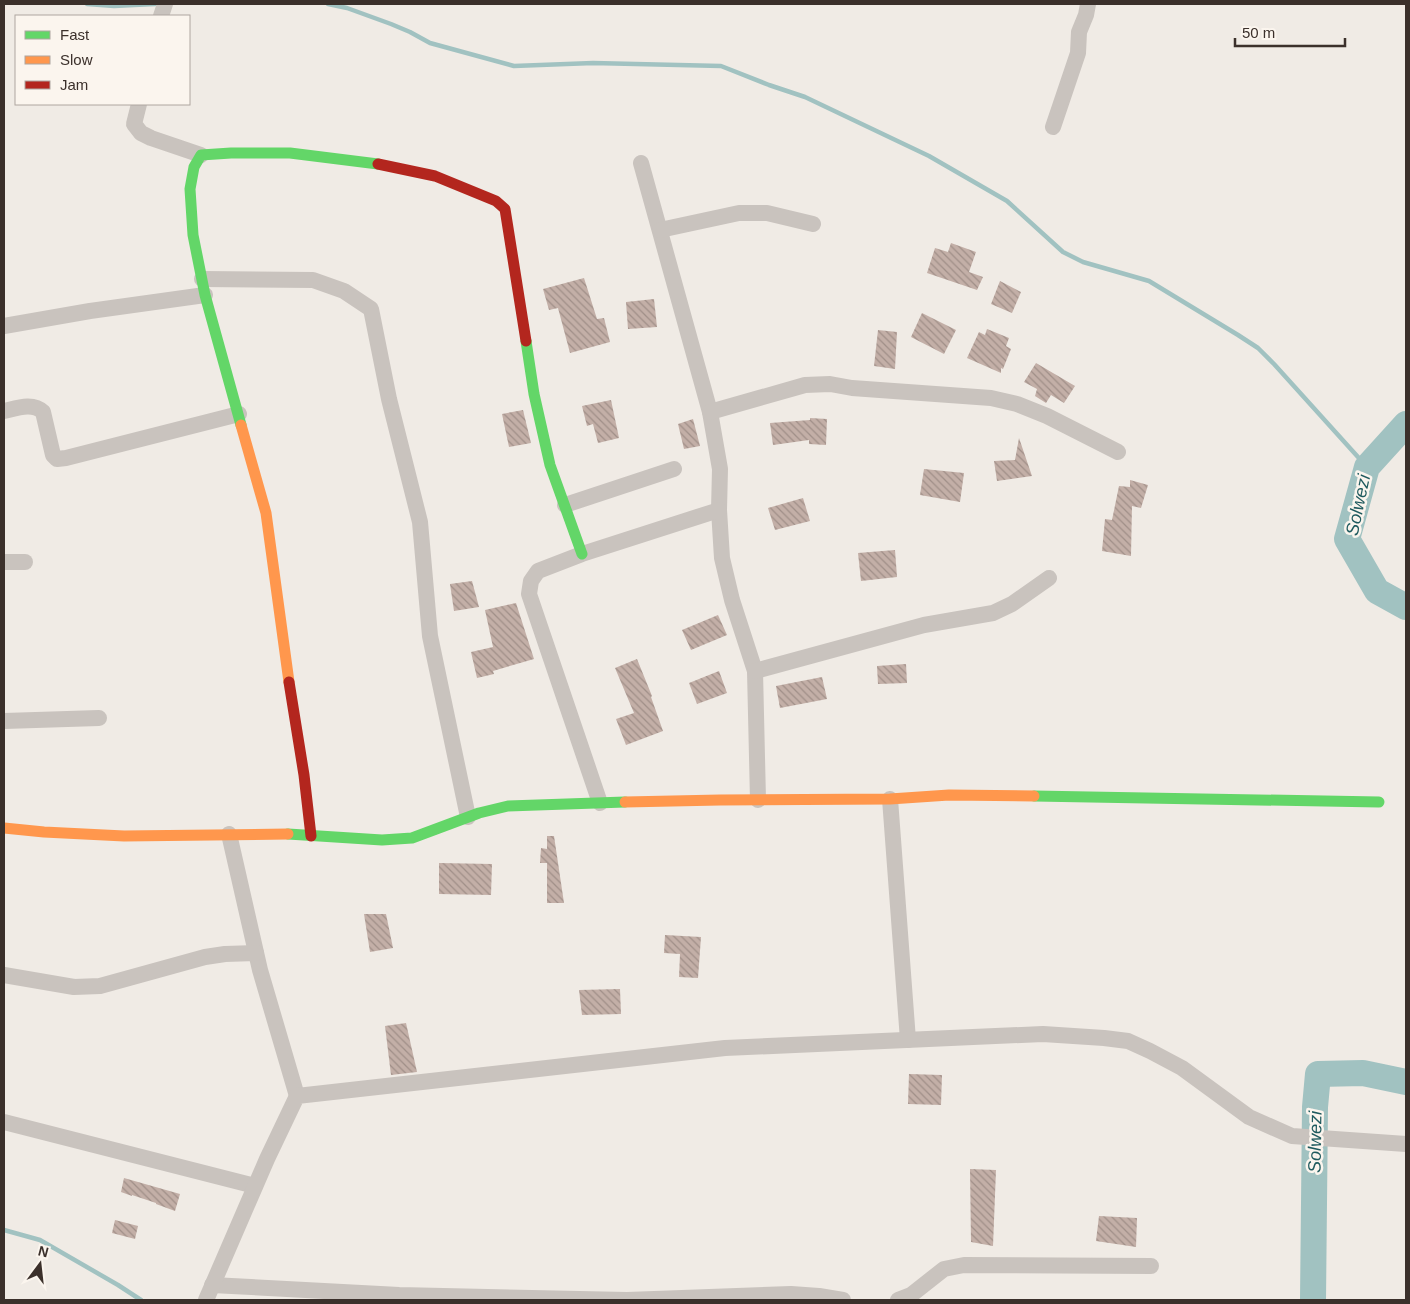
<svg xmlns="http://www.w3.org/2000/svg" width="1410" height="1304" font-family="Arial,sans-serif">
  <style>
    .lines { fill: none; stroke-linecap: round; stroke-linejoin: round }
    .stream { stroke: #a1c2c1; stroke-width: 4.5 }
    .river { stroke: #a1c2c1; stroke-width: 26 }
    .building { fill: url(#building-back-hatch) }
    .street { stroke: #c9c3be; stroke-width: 16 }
    .fast { stroke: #63d668; stroke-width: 11 }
    .slow { stroke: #ff974d; stroke-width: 11 }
    .jam { stroke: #b3261e; stroke-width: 11 }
    .labels { text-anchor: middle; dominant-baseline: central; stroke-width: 5; stroke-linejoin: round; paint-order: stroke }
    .water-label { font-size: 18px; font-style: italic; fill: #1f5a5e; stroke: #fbf5ee }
  </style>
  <defs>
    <pattern id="building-back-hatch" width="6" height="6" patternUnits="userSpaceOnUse" patternTransform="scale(1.25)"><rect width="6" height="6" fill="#c3afa7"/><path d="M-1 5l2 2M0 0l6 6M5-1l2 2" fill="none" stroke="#a08f88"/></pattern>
  </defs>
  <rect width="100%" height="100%" fill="#f0ebe5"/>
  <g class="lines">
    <g class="stream">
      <polyline points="87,4 114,6 155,4"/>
      <polyline points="328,4 347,8 391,24 410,32 430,43 514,66 593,63 721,66 769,85 805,97 929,156 1007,201 1063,252 1083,262 1149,281 1238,335 1258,348 1274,364 1367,467"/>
      <polyline points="4,1230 40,1240 118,1285 141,1300"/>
    </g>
    <g class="river">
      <polyline points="1406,424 1367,467 1347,539 1377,591 1406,607"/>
      <polyline points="1313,1300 1315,1107 1318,1074 1363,1073 1406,1082"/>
    </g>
  </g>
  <g class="building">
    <polygon points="951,243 976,252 969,272 983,277 977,290 927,273 935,248 948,252"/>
    <polygon points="584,278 597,319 604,318 610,342 570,353 558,308 549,310 543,289"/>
    <polygon points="1000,281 1021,292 1012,313 991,304"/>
    <polygon points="654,299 657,327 628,329 626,302"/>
    <polygon points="922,313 956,330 944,354 911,337"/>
    <polygon points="987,329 1009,338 1006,346 1011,349 1003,369 1001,368 1001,373 967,358 979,332 985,335"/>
    <polygon points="878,330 897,332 895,369 874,366"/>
    <polygon points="1036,363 1075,386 1064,403 1051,395 1046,403 1035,396 1037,389 1024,382"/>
    <polygon points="611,400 619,438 598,443 593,424 587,426 582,406"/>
    <polygon points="523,410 531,443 509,447 502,414"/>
    <polygon points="810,418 827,419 826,445 809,444 809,440 773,445 770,423 810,420"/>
    <polygon points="693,419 700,446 684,449 678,424"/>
    <polygon points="1019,438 1032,476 997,481 994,461 1015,460"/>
    <polygon points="924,469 964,473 960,502 920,495"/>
    <polygon points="1130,480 1148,485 1141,508 1132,506 1131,556 1102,551 1105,519 1112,520 1119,486 1130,487"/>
    <polygon points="803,498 810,521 775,530 768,508"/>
    <polygon points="895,550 897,577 861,581 858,553"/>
    <polygon points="472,581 479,607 454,611 450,584"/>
    <polygon points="516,603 534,659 493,671 494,674 477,678 471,652 493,647 485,610"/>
    <polygon points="718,615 727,635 691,650 682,630"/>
    <polygon points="637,659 652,696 651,697 663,731 626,745 616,719 634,713 615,668"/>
    <polygon points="906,664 907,683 878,684 877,666"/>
    <polygon points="719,671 727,693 697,704 689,683"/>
    <polygon points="822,677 827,699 780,708 776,686"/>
    <polygon points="547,836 554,836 564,903 547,903 547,863 540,863 541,848 547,849"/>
    <polygon points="439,863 492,864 491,895 439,894"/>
    <polygon points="364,914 386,914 393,948 370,952"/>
    <polygon points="665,935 701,937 698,978 679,977 680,954 664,953"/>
    <polygon points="620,989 621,1014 582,1015 579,990"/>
    <polygon points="406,1023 417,1072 391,1075 385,1026"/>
    <polygon points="909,1074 942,1075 941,1105 908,1104"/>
    <polygon points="970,1169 996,1170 993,1246 971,1242"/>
    <polygon points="124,1178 180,1194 175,1211 156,1204 156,1203 132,1195 132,1196 121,1192"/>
    <polygon points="1099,1216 1137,1218 1136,1247 1096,1241"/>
    <polygon points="115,1220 138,1226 135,1239 112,1233"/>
  </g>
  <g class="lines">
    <g class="street">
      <polyline points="161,16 165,4"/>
      <polyline points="139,104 134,124 141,133 151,138 201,155"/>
      <polyline points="1053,127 1078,53 1079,32 1086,15 1088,4"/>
      <polyline points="641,163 710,412 720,469 719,510 722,558 732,600 755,671 758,800"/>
      <polyline points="660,230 739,213 767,213 813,224"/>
      <polyline points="202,279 313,280 344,291 371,309 389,399 420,522 430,636 468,817"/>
      <polyline points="4,326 90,311 205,295"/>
      <path d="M4,411C17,408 33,402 43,412L53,455L57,459L66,458L239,414"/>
      <polyline points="710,412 805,385 830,384 852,388 991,398 1017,404 1047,416 1118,452"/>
      <polyline points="565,505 674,469"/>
      <polyline points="4,562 25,562"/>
      <polyline points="755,671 924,625 993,613 1012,604 1049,578"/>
      <polyline points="4,721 99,718"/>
      <polyline points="890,799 908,1040"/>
      <polyline points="600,803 529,594 531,581 538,571 582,554 719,510"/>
      <polyline points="229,834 260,970 297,1096"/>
      <polyline points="4,975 74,987 100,986 205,957 225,954 256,953"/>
      <polyline points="4,1122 255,1186"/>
      <polyline points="212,1285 399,1295 627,1300 791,1294 819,1296 843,1300"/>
      <polyline points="206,1300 267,1159 297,1096 725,1048 1043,1034 1104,1038 1128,1041 1150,1051 1182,1068 1249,1117 1292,1136 1406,1144"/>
      <polyline points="898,1300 911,1295 944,1269 964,1265 1151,1266"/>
    </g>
    <g class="fast">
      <polyline points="526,341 534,394 550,465 582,554"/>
      <polyline points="241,425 205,295 193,235 190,189 194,167 201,155 231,153 290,153 378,164"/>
      <polyline points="1034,796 1379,802"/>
      <polyline points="288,834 382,840 412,838 479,813 508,806 625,802"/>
    </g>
    <g class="slow">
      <polyline points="241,425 266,513 289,682"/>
      <polyline points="625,802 720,800 890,799 949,795 1034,796"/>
      <polyline points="4,828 44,832 124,836 288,834"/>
    </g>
    <g class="jam">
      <polyline points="378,164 435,176 496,201 505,209 526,341"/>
      <polyline points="289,682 304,775 311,836"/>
    </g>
  </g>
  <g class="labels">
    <g class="water-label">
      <text transform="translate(1358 505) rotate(-78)">Solwezi</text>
      <text transform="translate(1315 1142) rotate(-89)">Solwezi</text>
    </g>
  </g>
  <rect width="1410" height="1304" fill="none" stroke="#3b302b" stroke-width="10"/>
  <rect x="15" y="15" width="175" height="90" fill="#fbf5ee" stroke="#aea6a0"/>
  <rect x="25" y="31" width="25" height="8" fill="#63d668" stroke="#aea6a0"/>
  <text x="60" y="40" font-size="15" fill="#3b302b">Fast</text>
  <rect x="25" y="56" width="25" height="8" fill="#ff974d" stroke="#aea6a0"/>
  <text x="60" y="65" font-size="15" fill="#3b302b">Slow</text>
  <rect x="25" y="81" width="25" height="8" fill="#b3261e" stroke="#aea6a0"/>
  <text x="60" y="90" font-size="15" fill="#3b302b">Jam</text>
  <g transform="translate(40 1264) rotate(15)" stroke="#fbf5ee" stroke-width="4" paint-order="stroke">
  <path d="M0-4L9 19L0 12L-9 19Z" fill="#3b302b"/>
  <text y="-8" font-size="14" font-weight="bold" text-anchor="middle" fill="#3b302b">N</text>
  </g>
  <path d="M1235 38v8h110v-8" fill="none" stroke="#3b302b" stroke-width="2.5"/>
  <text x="1242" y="38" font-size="15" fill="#3b302b" stroke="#fbf5ee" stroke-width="4" paint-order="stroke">50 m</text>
</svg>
